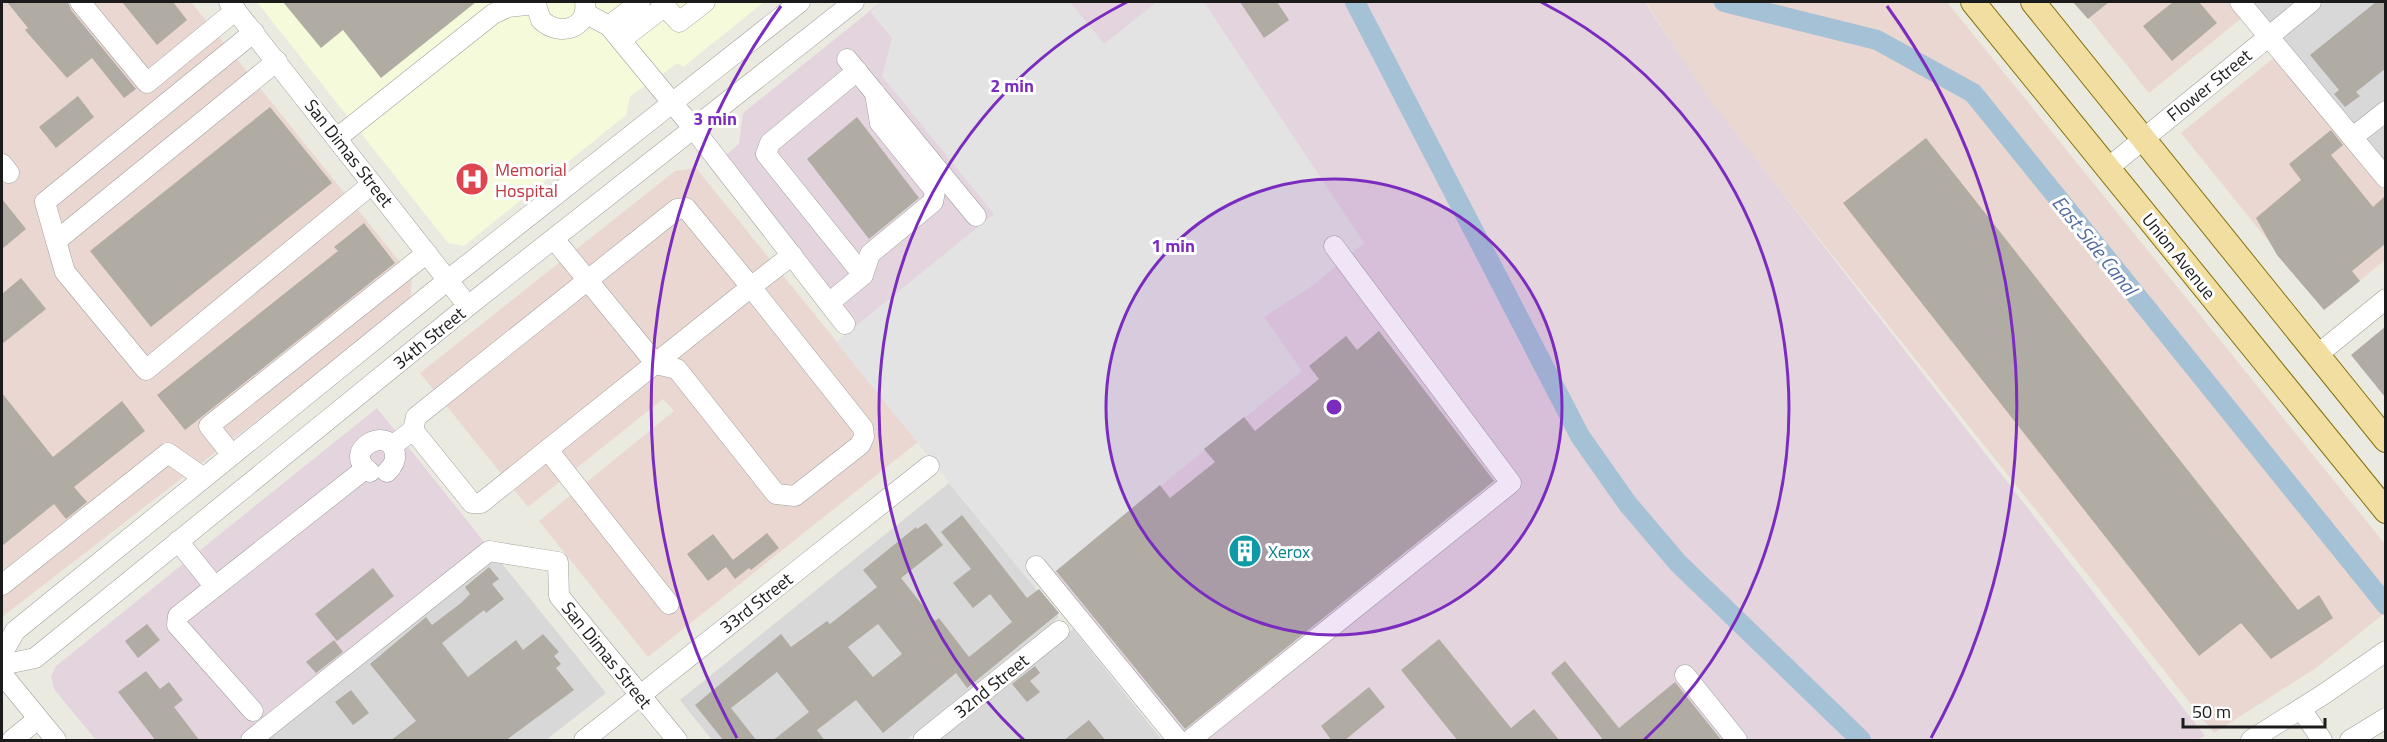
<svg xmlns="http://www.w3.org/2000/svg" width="2387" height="742" font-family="'Titillium Web',sans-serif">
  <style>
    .residential { fill: #d9d8d8 }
    .commercial { fill: #ebd7d1 }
    .industrial { fill: #e4d4de }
    .education { fill: #f5fbda }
    .parking { fill: #e3e3e3 }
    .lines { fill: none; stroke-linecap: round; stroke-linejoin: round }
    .canal { stroke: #a5c1d6; stroke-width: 20 }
    .building { fill: #b0aca4; fill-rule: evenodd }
    .minor-casing { stroke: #9f9f9f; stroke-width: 21 }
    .major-casing { stroke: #84730e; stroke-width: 26 }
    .minor { stroke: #fff; stroke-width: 20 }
    .major { stroke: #f2dea0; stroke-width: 24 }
    .ring { fill: none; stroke: #7b2cbf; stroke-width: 3 }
    .labels { text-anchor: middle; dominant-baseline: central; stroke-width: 6; stroke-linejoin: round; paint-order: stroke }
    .street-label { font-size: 18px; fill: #1b1b1b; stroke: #fff }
    .health-label { font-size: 18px; fill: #be3a42; stroke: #fff; text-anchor: start }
    .culture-label { font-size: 18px; fill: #0d838f; stroke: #fff; text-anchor: start }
    .water-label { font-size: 20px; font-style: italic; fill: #516aa0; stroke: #fff }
    .centre { fill: #7b2cbf; stroke: #fff; stroke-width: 3 }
    .ring-label { font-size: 18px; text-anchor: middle; font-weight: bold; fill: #7b2cbf; stroke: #fff; stroke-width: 6; stroke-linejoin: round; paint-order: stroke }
  </style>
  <rect width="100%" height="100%" fill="#ebeae1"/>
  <g class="residential">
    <polygon points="2253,2 2385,2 2385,165"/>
    <polygon points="949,483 1059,617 906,740 712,740 680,700"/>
    <polygon points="496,556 606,693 546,740 267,740"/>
    <polygon points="1073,629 1162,740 934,740"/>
  </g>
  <g class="commercial">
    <polygon points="2,2 191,2 412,277 410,302 2,617"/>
    <polygon points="1646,2 1947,2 2385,544 2385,613 2316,668 2214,733 1710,102"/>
    <polygon points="2076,2 2231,2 2243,17 2149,93"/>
    <polygon points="2276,56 2385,192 2385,260 2324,310 2181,133"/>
    <polygon points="696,168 918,442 648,657 539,521 674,411 663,399 528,507 420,373 675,171"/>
  </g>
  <g class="industrial">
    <polygon points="881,2 1645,2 1710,100 2205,736 2196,740 1170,740 710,168 739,144 743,113"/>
    <polygon points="377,408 485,543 240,740 96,740 54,689 51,677 56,666"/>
  </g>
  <polygon class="education" points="257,2 764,2 683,67 678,63 630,96 626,115 464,246 448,243"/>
  <polygon class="parking" points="883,2 1070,2 1104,44 1157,2 1204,2 1364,243 1312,286 1264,317 1302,371 1035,588 836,342 994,214 882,76 892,38 870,12"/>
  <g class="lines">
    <g class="canal">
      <polyline points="1355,2 1580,436 1627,503 1678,563 1861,740"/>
      <polyline points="1724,2 1877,40 1973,93 2386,605"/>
    </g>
  </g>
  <g class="building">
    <polygon points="7,2 68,2 71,10 136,89 124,98 92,58 67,78 25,30 28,28"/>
    <polygon points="122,2 173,2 187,20 157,45"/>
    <polygon points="283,2 476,2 381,78 343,30 321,48"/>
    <polygon points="1240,2 1277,2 1289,20 1264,38"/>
    <polygon points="2073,2 2109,2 2088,19"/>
    <polygon points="2173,2 2199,2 2217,23 2172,61 2143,26"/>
    <polygon points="2376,2 2385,2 2385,69 2356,92 2360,96 2345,107 2334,94 2339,90 2310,55"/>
    <polygon points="78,96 94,117 56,148 39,127"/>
    <polygon points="270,107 332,183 151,327 90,251"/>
    <polygon points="857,117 919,198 869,239 807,159"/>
    <polygon points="2331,130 2343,145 2331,155 2373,207 2385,196 2385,244 2352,271 2360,281 2324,310 2277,255 2256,218 2301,180 2289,164"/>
    <polygon points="1926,138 2298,610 2319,595 2333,618 2271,659 2241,623 2199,656 1843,203"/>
    <polygon points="2,199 26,229 2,249"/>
    <polygon points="364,223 395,263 185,430 157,395 338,251 334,247"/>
    <polygon points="21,278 46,309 2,344 2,294"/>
    <polygon points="2385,327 2385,397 2351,355"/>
    <polygon points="1379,331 1494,481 1185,729 1056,571 1160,485 1170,498 1215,462 1204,449 1244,417 1255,431 1319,379 1309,366 1346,336 1357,350"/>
    <polygon points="2,393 53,457 122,401 145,431 74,487 87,502 66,519 54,504 2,546"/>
    <path d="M962,515L1027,598L1039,589L1059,613L967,688L956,673L883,733L856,700L817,730L825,741H772L809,712L777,672L731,708L757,741H724L695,705L781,634L791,647L827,621L830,624L877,587L863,570L916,527L917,529L926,523L943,545L901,578L935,621L939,618L969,657L1012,622L990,594L973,608L953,583L971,569L941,532ZM878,624L902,654L873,677L848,647Z"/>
    <polygon points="767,533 779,548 751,570 749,568 735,579 726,567 708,581 687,554 713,534 733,560"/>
    <polygon points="489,567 499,579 492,584 504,599 486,613 484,610 442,643 468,677 516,640 523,650 543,634 559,652 554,656 561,664 556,668 574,690 505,741 390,741 416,721 370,664 426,617 432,625 461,603 470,594 465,587"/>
    <polygon points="373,568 394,596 337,641 315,614"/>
    <polygon points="147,624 160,640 138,658 125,641"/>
    <polygon points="1439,639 1511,728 1534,709 1560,741 1458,741 1401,670"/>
    <polygon points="334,640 343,652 316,673 306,662"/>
    <polygon points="1565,661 1619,728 1675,682 1722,741 1604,741 1551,673"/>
    <polygon points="1035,666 1040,673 1030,681 1040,692 1027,702 1012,684"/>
    <polygon points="146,671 160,689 169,682 183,700 174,707 200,741 156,741 118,692"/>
    <polygon points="1369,687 1385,707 1344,741 1332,741 1321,726"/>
    <polygon points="351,690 369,713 353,725 335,702"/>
    <polygon points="1089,720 1106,741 1063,741"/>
  </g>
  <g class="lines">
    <defs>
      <g id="minor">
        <polyline points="80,2 147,83 236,10"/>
        <polyline points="229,2 468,306"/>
        <path d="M535,2L541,20C559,37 589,29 585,2"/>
        <polyline points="661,2 679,22 705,2"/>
        <polyline points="2240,2 2386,178"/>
        <polyline points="585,13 609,26 693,128 845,324"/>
        <polyline points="609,26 640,2"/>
        <polyline points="621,40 665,6"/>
        <polyline points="847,59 976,216"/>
        <polyline points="277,61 56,241 65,272 146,370 372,184"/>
        <polyline points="2353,137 2386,111"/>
        <polyline points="337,138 493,14 508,7 535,4"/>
        <polyline points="2,164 9,173"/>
        <polyline points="2108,168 2311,2"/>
        <polyline points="554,239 656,364 677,369 776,494 795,496 860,445 864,437 863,428 751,287 792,255"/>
        <polyline points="56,241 45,202 254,32"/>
        <polyline points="863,275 870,254 933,202 935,191 880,123 875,93"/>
        <polyline points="829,303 863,275 766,154 770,143 857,71"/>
        <polyline points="2317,355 2386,299"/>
        <polyline points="392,446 413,430 472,503 481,503 751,287 686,208 677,209 416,417 413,430"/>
        <polyline points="548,450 669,604"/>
        <polyline points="232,455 209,426 427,253"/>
        <path d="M370,472C338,449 393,423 395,455C396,462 392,467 387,472"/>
        <polyline points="178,541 215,587"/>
        <polyline points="1036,566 1178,740"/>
        <polyline points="2,585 168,453 204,478"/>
        <polyline points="2,654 15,631 448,280 800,2"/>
        <polyline points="2,665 35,658 468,306 854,2"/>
        <polyline points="2,674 56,740"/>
        <polyline points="1685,675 1737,740"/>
        <polyline points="2301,709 2322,740"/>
        <polyline points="253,711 177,625 178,616 365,469"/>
        <polyline points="12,740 38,719"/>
        <polyline points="251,740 489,551 558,562 559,596 677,740"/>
        <polyline points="584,740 929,466"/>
        <polyline points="923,740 1059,631"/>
        <polyline points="1190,740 1511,483 1334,246"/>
        <polyline points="2251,740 2324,694 2386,651"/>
        <polyline points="2350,740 2386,718"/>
      </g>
      <g id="major">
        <polyline points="1973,2 2386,511"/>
        <polyline points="2033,2 2386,440"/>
      </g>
    </defs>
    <use href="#minor" class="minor-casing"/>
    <use href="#major" class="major-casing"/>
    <use href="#minor" class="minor"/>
    <use href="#major" class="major"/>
  </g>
  <circle cx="1334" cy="407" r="228" fill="#7b2cbf" fill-opacity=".12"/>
  <g class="ring">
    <circle cx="1334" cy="407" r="228"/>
    <path d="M1024 740A455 455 0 0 1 1127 2M1541 2A455 455 0 0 1 1644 740"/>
    <path d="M737 738A683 683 0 0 1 781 6M1887 6A683 683 0 0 1 1931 738"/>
  </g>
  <defs>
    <symbol id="hospital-disc" viewBox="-11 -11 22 22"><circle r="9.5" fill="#e0444e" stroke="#fff"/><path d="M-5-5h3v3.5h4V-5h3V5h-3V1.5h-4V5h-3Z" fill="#fff"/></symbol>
    <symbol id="building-disc" viewBox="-11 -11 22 22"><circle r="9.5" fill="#0f9aa8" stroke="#fff"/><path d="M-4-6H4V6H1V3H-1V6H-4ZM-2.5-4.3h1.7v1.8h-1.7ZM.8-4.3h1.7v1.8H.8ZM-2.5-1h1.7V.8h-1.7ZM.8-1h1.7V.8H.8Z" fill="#fff"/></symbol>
  </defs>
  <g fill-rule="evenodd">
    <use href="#hospital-disc" x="453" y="160" width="38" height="38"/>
    <use href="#building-disc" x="1226" y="532" width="38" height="38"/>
  </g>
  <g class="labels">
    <g class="street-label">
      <text transform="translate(2209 85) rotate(-39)">Flower Street</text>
      <text transform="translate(349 153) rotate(52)">San Dimas Street</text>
      <text transform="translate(2179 256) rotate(51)">Union Avenue</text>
      <text transform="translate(429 338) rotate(-39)">34th Street</text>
      <text transform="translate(756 603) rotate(-38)">33rd Street</text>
      <text transform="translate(607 655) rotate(51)">San Dimas Street</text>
      <text transform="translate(991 686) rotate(-39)">32nd Street</text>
    </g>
    <g class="health-label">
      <text x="495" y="169">Memorial<tspan x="495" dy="21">Hospital</tspan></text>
    </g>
    <g class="culture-label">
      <text x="1268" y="551">Xerox</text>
    </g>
    <g class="water-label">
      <text transform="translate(2095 245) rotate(51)">East Side Canal</text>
    </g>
  </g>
  <circle cx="1334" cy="407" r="9" class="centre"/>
  <g class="ring-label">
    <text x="1012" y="92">2 min</text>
    <text x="715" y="125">3 min</text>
    <text x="1173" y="252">1 min</text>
  </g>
  <rect width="2387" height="742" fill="none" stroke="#1b1b1b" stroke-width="6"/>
  <path d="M2183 718v9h142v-9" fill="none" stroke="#1b1b1b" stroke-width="3"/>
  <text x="2192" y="718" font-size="18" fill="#1b1b1b" stroke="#ffffff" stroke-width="4.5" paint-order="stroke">50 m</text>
</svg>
